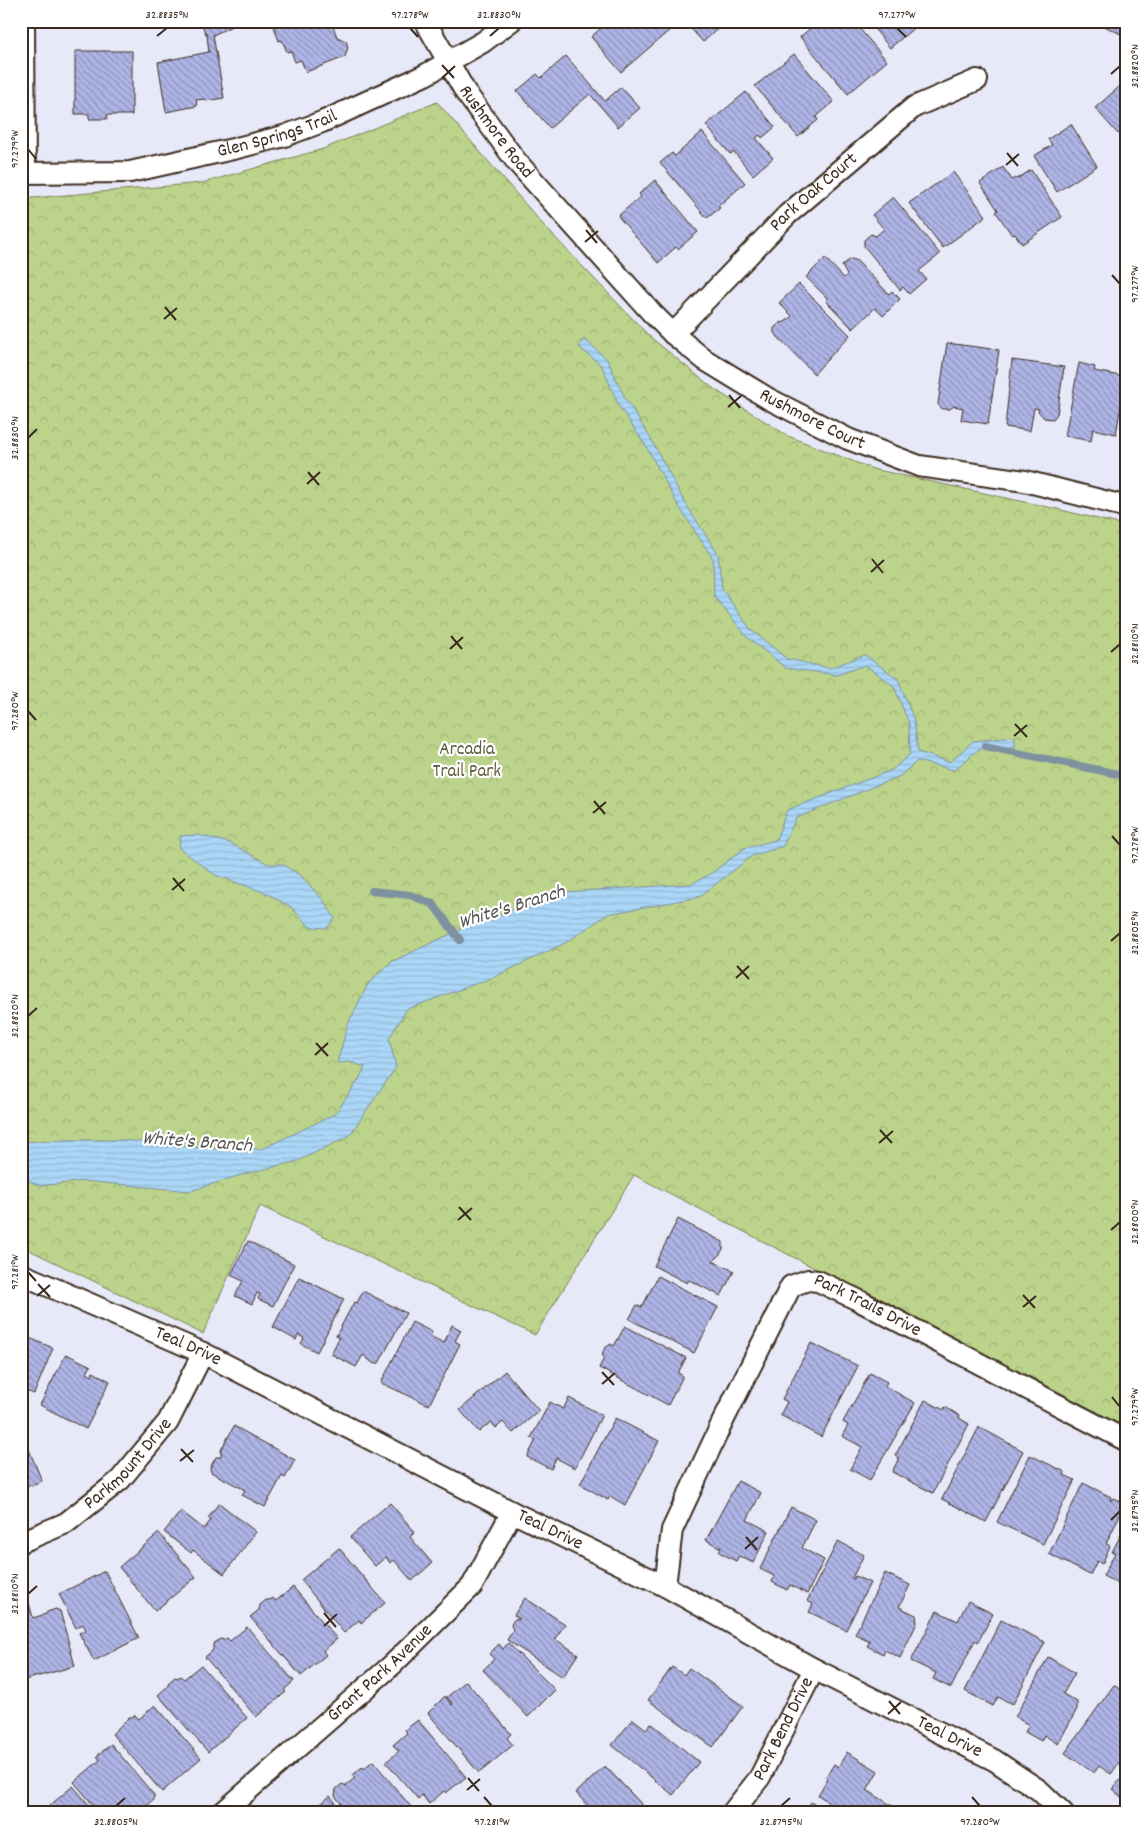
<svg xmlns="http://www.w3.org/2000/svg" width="1148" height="1834" font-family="Dekko,sans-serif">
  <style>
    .forest { fill: url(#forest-crowns); stroke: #7b7e54 }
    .water { fill: url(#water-rules); stroke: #7e91a0 }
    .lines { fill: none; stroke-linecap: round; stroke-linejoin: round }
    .stream { stroke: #7e91a0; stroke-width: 8 }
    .building { fill: url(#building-back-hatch); stroke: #3b2a1e }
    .street-casing { stroke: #3b2a1e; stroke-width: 24 }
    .street { stroke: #fff; stroke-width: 20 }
    .ticks { fill: none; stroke: #3b2a1e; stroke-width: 2 }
    .labels { text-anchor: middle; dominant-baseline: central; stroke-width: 4.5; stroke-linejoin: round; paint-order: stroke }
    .street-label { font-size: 19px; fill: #3b2a1e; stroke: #fff }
    .park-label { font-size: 19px; fill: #615d3e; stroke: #fff }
    .water-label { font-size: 20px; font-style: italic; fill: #575554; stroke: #fff }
    .neatline { fill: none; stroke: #3b2a1e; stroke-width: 2 }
    .ticks-label { font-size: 12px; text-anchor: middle; fill: #3b2a1e }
  </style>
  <defs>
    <pattern id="forest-crowns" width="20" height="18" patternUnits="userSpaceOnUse" patternTransform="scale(1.25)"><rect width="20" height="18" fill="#bbd38a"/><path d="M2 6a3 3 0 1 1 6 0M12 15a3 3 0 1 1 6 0" fill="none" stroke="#a2b577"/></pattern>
    <pattern id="water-rules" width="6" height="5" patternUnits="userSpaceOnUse" patternTransform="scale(1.25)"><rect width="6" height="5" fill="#abd6f7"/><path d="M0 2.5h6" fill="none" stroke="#94b8d3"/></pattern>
    <pattern id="building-back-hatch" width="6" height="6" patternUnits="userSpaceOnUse" patternTransform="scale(1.25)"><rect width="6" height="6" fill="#aeb5e6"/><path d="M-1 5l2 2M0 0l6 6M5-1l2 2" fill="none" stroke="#8f93ba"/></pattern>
  </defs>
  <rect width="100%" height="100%" fill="#e7e9f8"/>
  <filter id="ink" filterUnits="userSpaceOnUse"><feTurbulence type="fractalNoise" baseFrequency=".02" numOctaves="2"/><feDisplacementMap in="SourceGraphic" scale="10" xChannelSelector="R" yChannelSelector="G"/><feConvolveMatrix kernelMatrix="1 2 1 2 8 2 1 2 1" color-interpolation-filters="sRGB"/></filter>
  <g filter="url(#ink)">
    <polygon class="forest" points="437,102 546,228 649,336 714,389 788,436 873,469 1057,509 1127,526 1127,1429 634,1175 535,1335 260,1206 203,1334 21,1246 21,199 202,183 323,149"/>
    <g class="water">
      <polygon points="584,339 607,359 625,398 651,439 684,501 718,554 722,589 751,630 787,659 830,668 865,655 898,679 914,720 918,752 950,762 973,741 1015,737 1015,747 979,749 954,770 917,761 900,776 796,818 783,846 752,856 699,897 608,914 565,943 494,977 407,1009 389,1038 396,1067 349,1136 298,1161 244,1174 190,1191 84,1181 40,1186 21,1177 21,1142 60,1140 121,1140 214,1149 262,1149 335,1114 358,1081 365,1067 350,1062 337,1063 348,1024 368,984 391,962 472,924 565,892 691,884 709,875 745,848 776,840 787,810 892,770 910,754 909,724 894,686 865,665 837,675 786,668 747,637 714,596 713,559 678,505 646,446 619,406 602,366 579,347"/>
      <polygon points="198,835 230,843 268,864 282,864 301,876 323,900 335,918 327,928 310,927 291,907 266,893 215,875 179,848 181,836"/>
    </g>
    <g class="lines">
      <g class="stream">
        <polyline points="985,746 1127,776"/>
        <polyline points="372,891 410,895 433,904 460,940"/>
      </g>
    </g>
    <g class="building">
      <polygon points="200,21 232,21 234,25 213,35 224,98 206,101 206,99 196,100 197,106 166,112 158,62 209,52 207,36"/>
      <polygon points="272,21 346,21 333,26 337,37 346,41 348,47 345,57 306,72 301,60 295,62 291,51 287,52 282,40 279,41"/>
      <polygon points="609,21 664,21 671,29 621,72 591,37"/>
      <polygon points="684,21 717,21 721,26 703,42"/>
      <polygon points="819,21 853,21 887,61 848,94 800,37"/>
      <polygon points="868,21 922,21 890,48"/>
      <polygon points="1094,21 1127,21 1127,37"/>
      <polygon points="75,51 132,51 132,115 107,115 107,119 89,119 89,114 75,114"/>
      <polygon points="794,54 834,102 816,117 818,120 798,137 755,86"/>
      <polygon points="566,56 605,101 621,87 640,108 618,127 590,94 550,128 517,91 537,74 541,78"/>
      <polygon points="1127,80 1127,139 1120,132 1118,134 1095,108"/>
      <polygon points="746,92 775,127 762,138 760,135 756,138 773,158 753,175 734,152 730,154 706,125"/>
      <polygon points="1071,124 1097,166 1057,192 1034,156 1052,145 1048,139"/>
      <polygon points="702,132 745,183 718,206 720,208 707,218 660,163 672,153 675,156"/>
      <polygon points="1003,167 1012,180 1015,178 1017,179 1031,170 1062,217 1022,244 1015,234 1012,235 996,212 998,210 980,183"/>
      <polygon points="953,172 986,216 943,248 909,203"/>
      <polygon points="655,180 698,232 678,249 676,247 658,263 618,216 641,196 639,194"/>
      <polygon points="893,197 940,254 919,271 926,279 909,294 903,287 900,290 864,246 864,240 871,234 876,236 884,229 872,215"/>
      <polygon points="825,258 844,278 847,275 842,266 850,259 856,260 889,294 892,291 900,299 883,316 875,308 853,329 826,301 828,299 806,277"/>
      <polygon points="799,284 850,335 814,374 774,333 774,328 780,323 785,322 792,316 779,303"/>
      <polygon points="947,343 999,350 988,424 961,420 963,408 954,406 950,409 942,409 938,404"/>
      <polygon points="1012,360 1064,367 1057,414 1053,419 1044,418 1038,411 1039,409 1034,408 1030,431 1005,427"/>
      <polygon points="1079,363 1095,367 1094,371 1126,377 1116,434 1093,429 1091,441 1065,436"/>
      <polygon points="678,1219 723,1242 723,1249 718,1257 713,1261 734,1271 721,1296 689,1280 687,1283 654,1266"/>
      <polygon points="248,1241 294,1264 273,1306 258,1299 260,1294 257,1293 252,1304 235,1296 243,1281 231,1275"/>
      <polygon points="658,1276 718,1307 694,1353 629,1319 637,1305 642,1307"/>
      <polygon points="299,1277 344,1299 317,1352 301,1344 304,1338 298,1335 296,1340 273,1327"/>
      <polygon points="363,1291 406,1313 379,1363 374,1364 363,1355 356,1367 331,1354 339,1338 336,1336 354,1302 357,1303"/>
      <polygon points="412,1322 432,1332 430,1336 444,1343 452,1325 461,1330 455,1341 460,1344 429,1405 381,1383"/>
      <polygon points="625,1326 686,1358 678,1373 683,1376 668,1405 599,1368 604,1358 602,1354 605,1348 611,1344 614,1346"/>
      <polygon points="27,1337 53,1348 34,1394 21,1389 21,1342 25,1344"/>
      <polygon points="811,1343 858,1366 821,1437 780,1415 787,1402 782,1399"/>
      <polygon points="66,1354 91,1366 87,1373 92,1376 93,1372 110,1381 86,1429 40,1405"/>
      <polygon points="505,1371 539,1411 513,1433 503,1422 496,1428 491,1422 479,1432 460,1410"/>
      <polygon points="870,1373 887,1382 885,1386 915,1403 870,1480 850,1469 862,1447 842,1436 848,1425 843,1422"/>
      <polygon points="569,1398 602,1415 575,1468 556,1458 551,1469 527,1457 536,1440 531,1438 550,1402 563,1409"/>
      <polygon points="925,1400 944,1410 945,1407 960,1416 959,1418 969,1424 933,1493 892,1472 899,1458 895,1456"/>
      <polygon points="615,1418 659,1441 625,1505 610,1496 608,1500 580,1484"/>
      <polygon points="234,1426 295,1460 285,1478 282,1476 265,1507 242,1495 245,1490 211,1472 210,1468 216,1457 220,1457 222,1453 220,1452"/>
      <polygon points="979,1427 1023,1451 986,1522 942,1499"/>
      <polygon points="25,1440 42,1481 24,1488 26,1494 21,1496 21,1442"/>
      <polygon points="1030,1455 1065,1472 1064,1475 1075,1480 1043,1544 997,1522"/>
      <polygon points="738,1481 761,1493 747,1520 769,1531 753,1563 739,1556 736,1561 719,1552 721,1548 706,1540"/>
      <polygon points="1083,1483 1111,1497 1110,1500 1111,1501 1113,1498 1125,1504 1106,1544 1110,1546 1102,1564 1097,1561 1090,1575 1049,1554"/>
      <polygon points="219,1503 256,1532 224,1574 193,1550 191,1553 164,1532 181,1511 204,1529 211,1520 208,1518"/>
      <polygon points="390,1503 415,1532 410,1537 432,1563 412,1581 394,1560 390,1563 386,1557 375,1566 350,1537"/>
      <polygon points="791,1507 816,1520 802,1548 824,1560 807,1594 790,1585 787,1590 772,1582 774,1576 760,1569"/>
      <polygon points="1127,1523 1127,1588 1103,1576 1115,1553 1112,1552"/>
      <polygon points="159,1533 196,1577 155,1611 119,1567"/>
      <polygon points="838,1541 864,1555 852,1578 854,1579 855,1576 870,1583 846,1630 809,1612 813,1604 807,1601"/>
      <polygon points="339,1548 385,1603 361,1623 359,1620 344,1633 301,1580"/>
      <polygon points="105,1571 139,1638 94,1661 79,1633 86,1630 83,1624 76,1628 59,1594"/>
      <polygon points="885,1573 910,1585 899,1607 916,1615 917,1623 900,1658 885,1650 883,1654 867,1646 870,1641 855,1634"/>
      <polygon points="293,1587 337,1639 323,1651 326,1655 301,1676 250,1617 259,1610 260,1605 266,1600 270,1600 273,1598 276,1601"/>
      <polygon points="525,1598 565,1624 555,1639 578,1654 563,1677 507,1640 513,1630 511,1625 513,1621 515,1619 520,1619 514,1615"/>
      <polygon points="968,1601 993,1614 978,1642 975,1640 951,1688 933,1679 936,1673 911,1661 937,1611 958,1621"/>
      <polygon points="29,1603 33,1618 46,1614 47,1612 56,1609 60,1611 75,1666 21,1681 21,1605"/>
      <polygon points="1001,1620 1045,1642 1013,1704 998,1697 993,1706 965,1691"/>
      <polygon points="247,1627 294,1681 284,1690 286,1692 256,1717 205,1657 213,1650 213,1644 220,1639 224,1640 227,1638 230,1641"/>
      <polygon points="508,1643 555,1690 528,1717 483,1670 494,1659 489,1654 499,1644 503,1649"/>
      <polygon points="1048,1657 1075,1673 1063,1694 1077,1702 1077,1709 1058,1744 1044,1735 1041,1741 1025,1732 1029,1725 1015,1717"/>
      <polygon points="201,1665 247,1718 208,1752 158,1695 168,1686 168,1683 175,1677 178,1678 180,1676 184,1679"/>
      <polygon points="672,1667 684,1675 689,1668 743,1706 713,1747 648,1700"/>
      <polygon points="466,1681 511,1734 507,1738 513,1745 479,1773 428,1713 445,1696 452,1705 453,1704 447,1697"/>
      <polygon points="1114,1685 1127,1695 1127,1752 1111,1774 1099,1766 1094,1773 1065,1753"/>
      <polygon points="155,1705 201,1758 162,1792 112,1734 129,1717 132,1717 135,1715 139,1719"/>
      <polygon points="633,1719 646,1729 651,1723 699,1762 673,1795 612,1745"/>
      <polygon points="418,1720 466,1777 446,1793 444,1791 429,1804 422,1795 418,1799 386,1762 399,1751 393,1745 407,1733 405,1730"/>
      <polygon points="111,1744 154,1795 154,1800 145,1807 141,1806 136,1813 100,1813 74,1782 100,1760 97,1756"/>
      <polygon points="847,1752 878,1771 867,1790 894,1807 890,1813 846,1813 818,1795 828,1778 826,1777 834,1764 838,1767"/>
      <polygon points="373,1761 416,1813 349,1813 335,1796 336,1789 342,1784 347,1786 346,1785 355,1778 353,1775 362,1767 363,1769"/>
      <polygon points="605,1766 650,1813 594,1813 576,1793"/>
      <polygon points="1127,1773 1127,1802 1112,1789"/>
      <polygon points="73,1786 96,1813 41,1813"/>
      <polygon points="330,1796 344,1813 321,1813 316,1808"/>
      <polygon points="811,1802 827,1813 804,1813"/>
    </g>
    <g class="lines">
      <defs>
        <g id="street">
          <polyline points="24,21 25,173"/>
          <path id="s1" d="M425,21L466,93L516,161L652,313L673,334L705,360L769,399L848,439L919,466L1025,481L1127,507"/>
          <path id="s2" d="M21,173L130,172L233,149L284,136L322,122L425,75L483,42L511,21"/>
          <path id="s3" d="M673,334L787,215L914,107L977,80"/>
          <path id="s4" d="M21,1274L203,1353L512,1512L665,1586L814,1669L994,1760L1039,1790L1063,1813"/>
          <path id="s5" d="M21,1542L66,1523L120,1480L168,1422L203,1353"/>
          <path id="s6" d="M665,1586L672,1530L722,1423L791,1286L808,1280L818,1281L858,1300L1127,1441"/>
          <path id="s7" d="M222,1813L392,1665L472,1586L512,1512"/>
          <path id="s8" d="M732,1813L760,1777L814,1669"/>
        </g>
      </defs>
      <use href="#street" class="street-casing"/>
      <use href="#street" class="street"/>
    </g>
  </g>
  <path class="ticks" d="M410,28L418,37M897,28L906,37M157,36L167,28M490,36L499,28M442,65L454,78M1111,74L1120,66M442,78L455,66M28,149L36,159M1007,153L1018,166M1006,165L1019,154M586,230L597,243M585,242L598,231M1112,275L1120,284M165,307L176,320M164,319L177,308M729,395L740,408M728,407L741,396M28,438L37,429M308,472L319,485M307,484L320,472M872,559L883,573M871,572L884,560M451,636L462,649M450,649L463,637M1111,652L1120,644M28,711L36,720M1015,724L1027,737M1014,736L1027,725M594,801L605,814M593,813L606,802M1112,836L1120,845M173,878L184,891M172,890L185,879M1111,941L1120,933M737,966L749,979M736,978L749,966M28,1016L37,1008M316,1043L328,1056M315,1055L328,1043M880,1130L892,1143M879,1143L893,1131M459,1207L471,1220M458,1220L472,1208M1111,1230L1120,1222M28,1272L36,1281M38,1284L50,1297M1023,1295L1035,1308M37,1296L50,1285M1023,1307L1036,1296M602,1372L614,1385M602,1384L615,1373M1112,1397L1120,1407M181,1449L193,1462M180,1461L194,1450M1111,1520L1120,1511M746,1537L757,1550M745,1549L758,1537M28,1594L37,1586M324,1613L336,1627M324,1626L337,1614M889,1701L900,1714M888,1714L901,1702M468,1778L479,1791M467,1790L480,1779M484,1797L492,1806M972,1797L980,1806M116,1806L125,1798M781,1806L790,1798"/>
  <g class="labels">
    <g class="street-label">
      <text stroke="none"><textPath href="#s1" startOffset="132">Rushmore Road</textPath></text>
      <text stroke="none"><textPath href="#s2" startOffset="261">Glen Springs Trail</textPath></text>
      <text stroke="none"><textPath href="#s3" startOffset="200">Park Oak Court</textPath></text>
      <text stroke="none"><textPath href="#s1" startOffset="565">Rushmore Court</textPath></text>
      <text stroke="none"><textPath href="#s6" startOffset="411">Park Trails Drive</textPath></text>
      <text stroke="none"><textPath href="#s4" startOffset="182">Teal Drive</textPath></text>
      <text stroke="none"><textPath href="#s5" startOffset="135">Parkmount Drive</textPath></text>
      <text stroke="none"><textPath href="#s4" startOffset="588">Teal Drive</textPath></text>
      <text stroke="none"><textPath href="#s7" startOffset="211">Grant Park Avenue</textPath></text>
      <text stroke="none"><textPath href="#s8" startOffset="99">Park Bend Drive</textPath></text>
      <text stroke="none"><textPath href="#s4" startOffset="1038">Teal Drive</textPath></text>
    </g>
    <g class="park-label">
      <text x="467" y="750">Arcadia<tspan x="467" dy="22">Trail Park</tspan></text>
    </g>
    <g class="water-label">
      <text transform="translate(512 908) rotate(-17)">White's Branch</text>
      <text transform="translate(197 1143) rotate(4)">White's Branch</text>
    </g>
  </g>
  <rect width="1148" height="1834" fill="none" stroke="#fff" stroke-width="55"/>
  <rect x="28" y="28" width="1092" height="1778" class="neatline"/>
  <g class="ticks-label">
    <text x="167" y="18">32.8835°N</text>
    <text x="410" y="18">97.278°W</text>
    <text x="499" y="18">32.8830°N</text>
    <text x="897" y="18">97.277°W</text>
    <text transform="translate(1134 66) rotate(-90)" y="4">32.8820°N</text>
    <text transform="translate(14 149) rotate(-90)" y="4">97.279°W</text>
    <text transform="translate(1134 284) rotate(-90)" y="4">97.277°W</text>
    <text transform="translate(14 438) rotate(-90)" y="4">32.8830°N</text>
    <text transform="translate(1134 644) rotate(-90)" y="4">32.8810°N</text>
    <text transform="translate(14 711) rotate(-90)" y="4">97.280°W</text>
    <text transform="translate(1134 845) rotate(-90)" y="4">97.278°W</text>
    <text transform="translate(1134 933) rotate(-90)" y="4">32.8805°N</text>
    <text transform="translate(14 1016) rotate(-90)" y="4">32.8820°N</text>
    <text transform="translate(1134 1222) rotate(-90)" y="4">32.8800°N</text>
    <text transform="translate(14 1272) rotate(-90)" y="4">97.281°W</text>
    <text transform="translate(1134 1407) rotate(-90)" y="4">97.279°W</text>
    <text transform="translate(1134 1511) rotate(-90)" y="4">32.8795°N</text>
    <text transform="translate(14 1594) rotate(-90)" y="4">32.8810°N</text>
    <text x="116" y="1825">32.8805°N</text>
    <text x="492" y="1825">97.281°W</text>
    <text x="781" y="1825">32.8795°N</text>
    <text x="980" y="1825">97.280°W</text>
  </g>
</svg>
